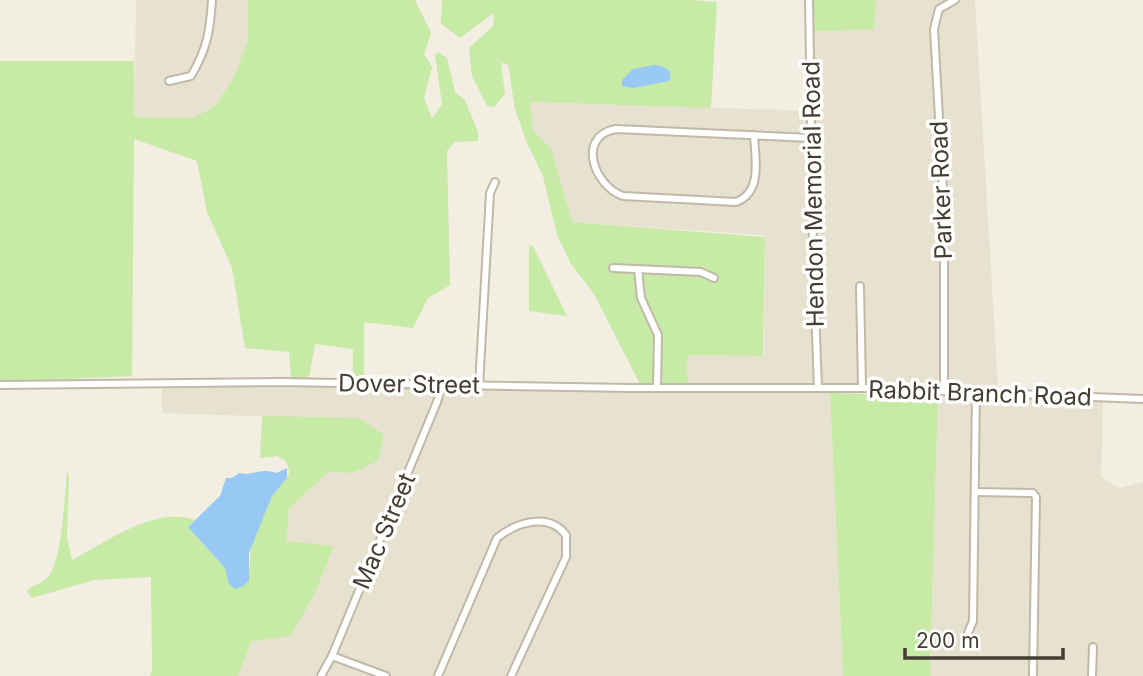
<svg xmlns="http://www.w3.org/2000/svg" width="1143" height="676" font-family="Inter,sans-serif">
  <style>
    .residential { fill: #e7e1cf }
    .green { fill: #c7eaa6 }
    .water { fill: #98c9f5 }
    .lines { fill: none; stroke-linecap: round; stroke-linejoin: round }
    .minor-casing { stroke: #c1b9a7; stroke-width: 10 }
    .minor { stroke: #fff; stroke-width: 6 }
    .labels { text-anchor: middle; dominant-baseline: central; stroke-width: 7; stroke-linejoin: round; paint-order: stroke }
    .street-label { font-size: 24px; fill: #443e32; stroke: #fff }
  </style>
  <rect width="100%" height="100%" fill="#f2eee1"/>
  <g class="residential">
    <polygon points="136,0 248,0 248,40 235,77 215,106 193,118 134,117"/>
    <polygon points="876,0 975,0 998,388 689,386 687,369 689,355 764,356 765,235 569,222 532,130 529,102 814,111 814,31 874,30"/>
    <polygon points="162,385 830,393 843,676 238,676 251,642 291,636 315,593 334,547 287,541 289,509 328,472 351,473 359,418 310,418 162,413"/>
    <polygon points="938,396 1103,401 1101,477 1119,488 1143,482 1143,676 930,676"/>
  </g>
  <g class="green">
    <polygon points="248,0 415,0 431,33 424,54 432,67 424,98 432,118 442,104 435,55 438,52 447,58 455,92 465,100 478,132 478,141 454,142 447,151 450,285 428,298 413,328 364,322 364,379 353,379 353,349 315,344 309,378 291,377 289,352 245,348 232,268 207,212 197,161 134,139 132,376 0,382 0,61 134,61 134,117 193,118 215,106 234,77 248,40"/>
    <polygon points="442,0 691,0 717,2 711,108 530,102 533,131 551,149 572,222 765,237 763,356 689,355 687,368 689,386 640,384 594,294 571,264 557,235 543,176 527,143 515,109 508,64 501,63 505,94 494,107 487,106 472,76 469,48 493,26 494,13 460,38 441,24"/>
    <polygon points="813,0 876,0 874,30 814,31"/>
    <polygon points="529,245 533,246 567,316 529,311"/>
    <polygon points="830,393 938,396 930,676 843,676"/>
    <path d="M262,416L359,418L384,435L378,461L351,473L328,472L289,509L287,541L334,546L315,593L291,636L251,642L238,676H150L152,670L151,577L94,580L32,598L27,591C33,584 43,584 49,576C62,559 65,495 67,471L69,477L67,538L72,560C107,542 154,506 195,520L188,527L225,568L228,582L250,567C248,544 262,515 273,494C277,487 289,480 289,472C289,468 287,465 286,461L277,456L260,458Z"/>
  </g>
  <g class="water">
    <path d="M654,65C664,66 674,69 669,81L634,88L622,86V80L633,69Z"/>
    <path d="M287,468V478L272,496L249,553V581L242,587L234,589L228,582L225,568L188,527L220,496L226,478H232L239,473C253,477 259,467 276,473Z"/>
  </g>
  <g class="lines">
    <defs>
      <g id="minor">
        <polyline points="809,0 813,251 818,388"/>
        <path d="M169,81L191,76C207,49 210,32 212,0"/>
        <path d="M754,135C755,158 763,192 736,202L623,196C594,186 576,136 616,129L811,138"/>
        <polyline points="613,268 701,272 714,278"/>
        <polyline points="638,269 641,298 658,335 657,388"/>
        <polyline points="860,286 862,388"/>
        <polyline points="0,385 282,382 630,388 862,388 1143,399"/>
        <polyline points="479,386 490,193 495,182"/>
        <polyline points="944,390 944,208 934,29 939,9 955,0"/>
        <polyline points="975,492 1033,493 1036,497 1033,676"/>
        <polyline points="968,633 973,621 976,391"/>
        <polyline points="332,656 386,676"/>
        <polyline points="321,676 332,656 437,402 442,385"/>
        <path d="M438,676L497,538C517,522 549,512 566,535V557L511,676"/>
        <polyline points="1092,676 1093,647"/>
      </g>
    </defs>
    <use href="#minor" class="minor-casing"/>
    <use href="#minor" class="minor"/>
  </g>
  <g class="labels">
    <g class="street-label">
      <text transform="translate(941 190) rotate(-92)">Parker Road</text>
      <text transform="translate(813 194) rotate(-91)">Hendon Memorial Road</text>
      <text transform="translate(409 384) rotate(1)">Dover Street</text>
      <text transform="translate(980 393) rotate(2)">Rabbit Branch Road</text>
      <text transform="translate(384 531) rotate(-67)">Mac Street</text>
    </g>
  </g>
  <path d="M905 648v10h158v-10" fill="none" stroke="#443e32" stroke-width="3.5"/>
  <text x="916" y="648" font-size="21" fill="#443e32" stroke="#ffffff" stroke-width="5" paint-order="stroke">200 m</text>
</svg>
